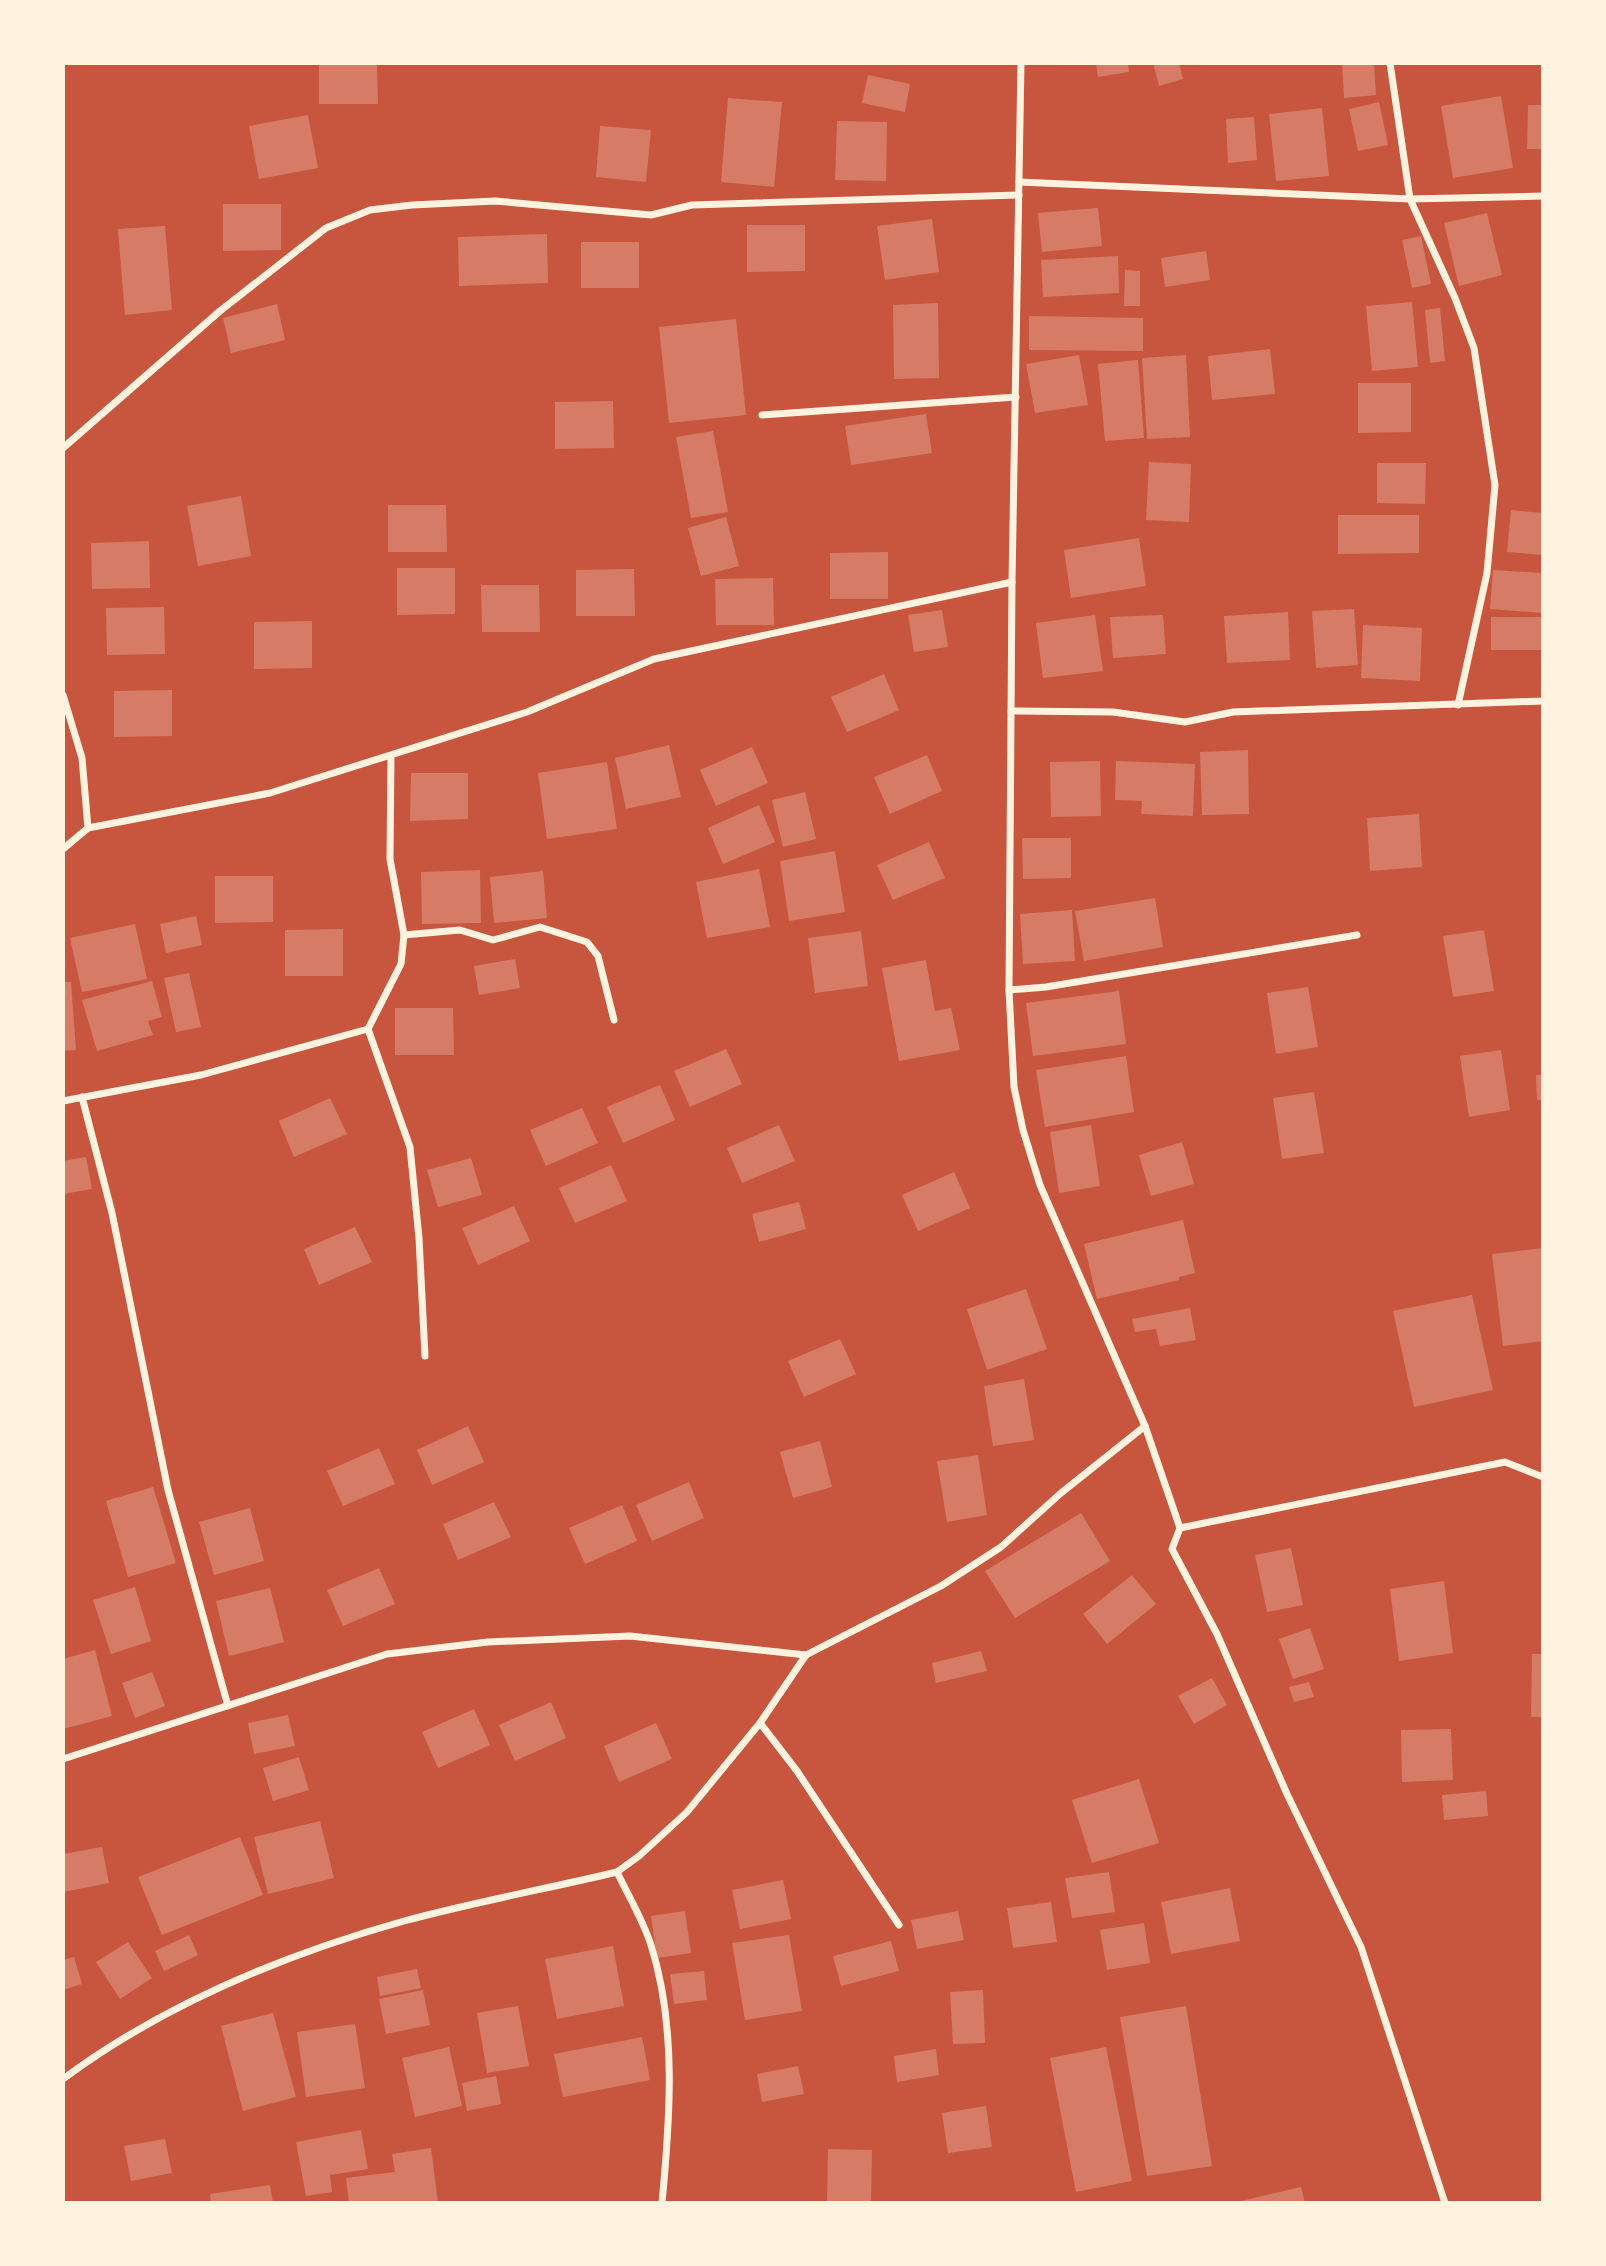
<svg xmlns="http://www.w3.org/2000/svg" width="1606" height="2266" font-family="Montserrat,sans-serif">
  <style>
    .building { fill: #d67c66 }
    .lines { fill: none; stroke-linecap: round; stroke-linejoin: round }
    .minor { stroke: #fff3e0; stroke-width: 7 }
  </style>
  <rect width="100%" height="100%" fill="#c8553d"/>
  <g class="building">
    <polygon points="319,63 377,63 378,104 319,104"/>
    <polygon points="1096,63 1128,63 1129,72 1098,77"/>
    <polygon points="1153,63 1179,63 1183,79 1159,86"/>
    <polygon points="1342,63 1374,63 1376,95 1344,98"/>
    <polygon points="868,75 910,84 905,112 862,103"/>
    <polygon points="1501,96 1513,168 1453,178 1441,106"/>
    <polygon points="728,98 782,102 774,187 721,182"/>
    <polygon points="1379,102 1388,145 1358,151 1349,109"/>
    <polygon points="1528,105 1543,105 1543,149 1527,149"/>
    <polygon points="1322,108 1329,176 1276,181 1269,114"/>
    <polygon points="308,115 318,168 259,179 249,126"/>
    <polygon points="1254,117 1257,160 1228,163 1226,119"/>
    <polygon points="837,121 887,122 886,181 835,180"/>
    <polygon points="600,126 651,130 646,182 596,177"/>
    <polygon points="223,204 281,204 281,250 223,251"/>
    <polygon points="1098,208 1102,246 1042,252 1038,213"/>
    <polygon points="1487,213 1502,275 1459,286 1444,223"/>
    <polygon points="932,219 939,272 885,280 877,226"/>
    <polygon points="747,225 805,225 805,271 747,272"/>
    <polygon points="165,226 172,310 125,315 118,229"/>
    <polygon points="547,234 548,283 459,286 458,237"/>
    <polygon points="1421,236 1431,284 1412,288 1402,240"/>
    <rect x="581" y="242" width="58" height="46"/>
    <polygon points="1206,251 1210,280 1165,287 1161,258"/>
    <polygon points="1118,256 1119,293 1043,297 1041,260"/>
    <polygon points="1125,270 1140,271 1140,306 1124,306"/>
    <polygon points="1412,302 1418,367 1372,371 1366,306"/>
    <polygon points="938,303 939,378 894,379 893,305"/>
    <polygon points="277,304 285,340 231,353 223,318"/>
    <polygon points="1440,308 1445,361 1430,363 1425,310"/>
    <polygon points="1029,316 1143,318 1143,351 1029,350"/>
    <polygon points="736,319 746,415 669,423 659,327"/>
    <polygon points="1270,349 1275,394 1212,400 1208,356"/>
    <polygon points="1079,355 1088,405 1035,413 1026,364"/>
    <polygon points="1186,355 1190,437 1147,439 1142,358"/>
    <polygon points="1138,360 1144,438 1105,441 1098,364"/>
    <polygon points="1358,383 1411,383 1411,432 1358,433"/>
    <polygon points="613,401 614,448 555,449 555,402"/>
    <polygon points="926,414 932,453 851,465 845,426"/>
    <polygon points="713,431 728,512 691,518 676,437"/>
    <polygon points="1149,462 1191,464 1189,522 1146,520"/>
    <polygon points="1377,463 1426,463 1425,504 1377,503"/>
    <polygon points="241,496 251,556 198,566 187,506"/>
    <polygon points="388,505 446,505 447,552 388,552"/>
    <polygon points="1511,510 1543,513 1543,555 1507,552"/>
    <polygon points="1338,515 1419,515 1419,553 1338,554"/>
    <polygon points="726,517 739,566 701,576 688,528"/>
    <polygon points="1139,538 1146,586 1071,598 1064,550"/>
    <polygon points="149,541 150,588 92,589 91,543"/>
    <polygon points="888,552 888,599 830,599 830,553"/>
    <polygon points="397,568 455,568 455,614 397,615"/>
    <polygon points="634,569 635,616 576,616 576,570"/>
    <polygon points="1493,570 1543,573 1543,613 1490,609"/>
    <polygon points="773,578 774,625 716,625 715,579"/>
    <polygon points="481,585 539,585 540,632 482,632"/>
    <polygon points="164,607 165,654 107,655 106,608"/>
    <polygon points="1354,609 1358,665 1316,668 1312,611"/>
    <polygon points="942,610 948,647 914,652 908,615"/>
    <polygon points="1288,612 1290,660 1227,663 1224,616"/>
    <polygon points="1095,615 1103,671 1043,678 1036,623"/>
    <polygon points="1163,615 1166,654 1113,658 1110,617"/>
    <rect x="1491" y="617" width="52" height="33"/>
    <polygon points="312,621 312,668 254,669 254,622"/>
    <polygon points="1363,625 1422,628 1420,681 1361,678"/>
    <polygon points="884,674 899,710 847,732 831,697"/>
    <polygon points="172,690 172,736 114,737 114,691"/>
    <polygon points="669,745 681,797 626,809 615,758"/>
    <polygon points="752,747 768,783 716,806 700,770"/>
    <polygon points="1248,750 1249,814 1202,815 1200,752"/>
    <polygon points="927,755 942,791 890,814 874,777"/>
    <polygon points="1100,761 1101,816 1051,817 1050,762"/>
    <polygon points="1116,761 1195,764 1193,816 1141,814 1142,801 1115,800"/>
    <polygon points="607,762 617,829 547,839 538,773"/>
    <polygon points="411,773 468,773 468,819 410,821"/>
    <polygon points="805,792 816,839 783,847 772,800"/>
    <polygon points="759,805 775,842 723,864 708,828"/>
    <polygon points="1419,814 1422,867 1370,871 1367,818"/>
    <polygon points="1022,838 1071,838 1071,878 1023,879"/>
    <polygon points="929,842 945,878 893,900 877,865"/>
    <polygon points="835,851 845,912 789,921 780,861"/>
    <polygon points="759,869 770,927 707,938 696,882"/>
    <polygon points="480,870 481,923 422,924 421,872"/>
    <polygon points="543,871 547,918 494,923 490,877"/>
    <polygon points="215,876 273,876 273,922 215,923"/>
    <polygon points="1155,898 1163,947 1084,961 1075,911"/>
    <polygon points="1072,910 1075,961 1023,964 1020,914"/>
    <polygon points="196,916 202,945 166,953 160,924"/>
    <polygon points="135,924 147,979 82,992 70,938"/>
    <polygon points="343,929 343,976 285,976 285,930"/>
    <polygon points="1484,930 1494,991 1453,997 1443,936"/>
    <polygon points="861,931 868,986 815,993 808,938"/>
    <polygon points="515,959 520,988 479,995 474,966"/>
    <polygon points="926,960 935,1011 951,1008 960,1050 899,1061 882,968"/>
    <polygon points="189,973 201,1027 176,1032 164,978"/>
    <polygon points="152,981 162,1017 148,1021 153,1035 97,1051 82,1000"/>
    <polygon points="63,982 71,982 76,1050 63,1051"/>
    <polygon points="1308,987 1318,1047 1276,1054 1267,993"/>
    <polygon points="1119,991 1126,1044 1033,1056 1026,1003"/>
    <polygon points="395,1008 453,1008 454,1055 395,1055"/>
    <polygon points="726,1049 742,1084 690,1107 674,1071"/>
    <polygon points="1501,1050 1510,1110 1469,1117 1460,1056"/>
    <polygon points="1126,1056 1134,1112 1045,1127 1036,1070"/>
    <polygon points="1536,1075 1543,1075 1543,1100 1537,1100"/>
    <polygon points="660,1085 675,1120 623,1143 607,1107"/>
    <polygon points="1314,1092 1324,1153 1282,1159 1273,1098"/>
    <polygon points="330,1098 347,1134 294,1157 279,1121"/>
    <polygon points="582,1108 598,1143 546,1166 530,1130"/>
    <polygon points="779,1125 795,1161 742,1183 727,1148"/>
    <polygon points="1091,1125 1100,1186 1059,1193 1050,1132"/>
    <polygon points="1182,1142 1194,1184 1151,1196 1139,1155"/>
    <polygon points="86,1157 92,1189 63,1194 63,1161"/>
    <polygon points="471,1158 482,1195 438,1207 427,1170"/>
    <polygon points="611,1165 627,1201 575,1223 559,1188"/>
    <polygon points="954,1172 970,1208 918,1231 902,1195"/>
    <polygon points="799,1202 806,1229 759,1242 752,1214"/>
    <polygon points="514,1206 530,1241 478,1265 462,1228"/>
    <polygon points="1183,1220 1195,1273 1179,1277 1179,1280 1097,1299 1084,1244"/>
    <polygon points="355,1227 372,1262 319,1285 304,1249"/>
    <polygon points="1543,1248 1543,1341 1503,1346 1492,1254"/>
    <polygon points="1026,1289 1047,1349 987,1370 967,1309"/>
    <polygon points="1472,1295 1493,1390 1414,1407 1393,1311"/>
    <polygon points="1190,1308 1196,1340 1160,1346 1156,1329 1135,1332 1132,1319"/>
    <polygon points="840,1339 856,1374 804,1397 788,1361"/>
    <polygon points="1024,1379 1034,1440 993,1446 984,1386"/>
    <polygon points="468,1426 484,1462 432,1485 417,1450"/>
    <polygon points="820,1441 832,1487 793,1498 780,1452"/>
    <polygon points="379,1448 395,1484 343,1506 327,1471"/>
    <polygon points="978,1455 987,1515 947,1522 937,1461"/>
    <polygon points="689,1482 704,1518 652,1541 636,1505"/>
    <polygon points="153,1487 176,1563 128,1577 106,1501"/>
    <polygon points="494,1502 511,1537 458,1560 443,1524"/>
    <polygon points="622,1505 637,1541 585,1564 569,1528"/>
    <polygon points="250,1508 264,1561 214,1575 199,1522"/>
    <polygon points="1081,1513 1110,1561 1015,1618 985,1571"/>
    <polygon points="1291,1548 1303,1605 1267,1612 1255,1555"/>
    <polygon points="379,1568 395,1604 343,1626 327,1590"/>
    <polygon points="1132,1575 1156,1604 1107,1644 1083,1614"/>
    <polygon points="1444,1581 1453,1653 1399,1661 1390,1589"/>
    <polygon points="135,1587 151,1641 111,1654 93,1600"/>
    <polygon points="270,1588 284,1642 229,1656 216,1601"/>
    <polygon points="1310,1628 1324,1669 1293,1679 1279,1639"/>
    <polygon points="95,1650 112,1716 63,1729 63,1659"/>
    <polygon points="981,1651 987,1671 936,1683 932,1663"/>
    <polygon points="1532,1654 1543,1654 1543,1717 1531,1717"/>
    <polygon points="152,1672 165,1706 135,1718 122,1683"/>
    <polygon points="1212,1678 1227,1705 1194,1724 1178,1696"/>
    <polygon points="1309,1682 1314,1697 1294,1702 1289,1687"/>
    <polygon points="551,1702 566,1738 515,1761 499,1725"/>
    <polygon points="474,1709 490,1745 438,1768 422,1732"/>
    <polygon points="288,1715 295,1746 254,1754 248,1723"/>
    <polygon points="656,1723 672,1759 619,1782 604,1746"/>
    <polygon points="1451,1729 1453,1780 1402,1782 1401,1730"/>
    <polygon points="299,1757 309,1790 273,1801 263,1768"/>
    <polygon points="1139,1779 1159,1843 1092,1863 1072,1800"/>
    <polygon points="1486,1791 1488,1816 1444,1820 1442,1795"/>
    <polygon points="320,1821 334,1878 268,1894 254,1837"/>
    <polygon points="240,1837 263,1895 162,1935 138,1877"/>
    <polygon points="102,1847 109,1883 63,1892 63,1854"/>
    <polygon points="1109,1872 1115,1912 1072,1918 1065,1878"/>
    <polygon points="783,1880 791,1919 740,1929 732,1890"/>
    <polygon points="1230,1888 1240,1941 1171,1954 1161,1902"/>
    <polygon points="1051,1902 1057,1942 1013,1948 1007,1908"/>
    <polygon points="685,1911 691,1953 657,1958 651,1916"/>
    <polygon points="958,1911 964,1940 917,1949 911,1920"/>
    <polygon points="1144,1923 1150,1963 1107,1970 1100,1930"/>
    <polygon points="189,1935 198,1955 164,1971 155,1951"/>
    <polygon points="789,1935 802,2011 745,2020 732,1943"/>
    <polygon points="891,1941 899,1971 841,1986 833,1956"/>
    <polygon points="128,1942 152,1978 120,1999 96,1962"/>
    <polygon points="613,1946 624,2006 557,2019 545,1959"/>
    <polygon points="74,1957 82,1984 63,1990 63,1960"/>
    <polygon points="417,1969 421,1988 380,1996 377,1977"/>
    <polygon points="704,1971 707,2000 674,2004 670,1974"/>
    <polygon points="423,1990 430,2025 386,2034 379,1999"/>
    <polygon points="983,1990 985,2043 953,2044 950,1992"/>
    <polygon points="518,2006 529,2066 487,2073 477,2013"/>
    <polygon points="1186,2006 1212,2166 1147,2176 1120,2017"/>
    <polygon points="273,2013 296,2097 243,2111 221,2026"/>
    <polygon points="355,2024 365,2088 306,2097 297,2032"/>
    <polygon points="642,2037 650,2080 563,2097 554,2054"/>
    <polygon points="449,2047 462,2106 415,2117 402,2058"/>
    <polygon points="1106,2047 1132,2181 1076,2192 1050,2058"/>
    <polygon points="936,2049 939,2075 897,2082 894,2056"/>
    <polygon points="798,2066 804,2094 762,2102 757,2074"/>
    <polygon points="496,2076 501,2104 467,2111 462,2083"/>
    <polygon points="986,2106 992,2147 948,2153 942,2113"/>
    <polygon points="361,2130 368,2169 330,2175 332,2192 306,2196 296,2142"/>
    <polygon points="165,2139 172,2173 131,2181 124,2146"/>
    <polygon points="431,2148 438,2203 349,2203 346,2178 395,2172 392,2154"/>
    <polygon points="828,2149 872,2150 871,2203 827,2203"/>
    <polygon points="270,2185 273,2203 211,2203 210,2194"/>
    <polygon points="1301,2187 1305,2203 1237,2203 1237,2202"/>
  </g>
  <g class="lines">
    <g class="minor">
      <polyline points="1021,63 1012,582 1009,990 1014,1087 1023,1130 1040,1185 1145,1426 1180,1528 1172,1549 1217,1634 1287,1794 1361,1947 1445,2203"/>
      <polyline points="1390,63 1410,199 1543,196"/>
      <polyline points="1019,182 1410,199 1455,298 1474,348 1495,485 1487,573 1458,705"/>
      <polyline points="762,415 1016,397"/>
      <polyline points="63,448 220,311 326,228 370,210 412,205 495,201 651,215 692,205 1019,195"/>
      <polyline points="63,695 82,758 88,828"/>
      <polyline points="1011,711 1113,712 1185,722 1233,712 1543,701"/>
      <polyline points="391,756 390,859 404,935 401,964 368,1029 410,1147 419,1238 425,1356"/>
      <polyline points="63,849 88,828 270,793 527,712 654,659 1012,582"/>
      <polyline points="404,935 460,930 493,940 540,927 587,942 598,956 614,1020"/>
      <polyline points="1009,990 1046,987 1357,935"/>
      <polyline points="82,1097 112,1213 168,1490 228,1706"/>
      <polyline points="63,1101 201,1075 368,1029"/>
      <polyline points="1180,1528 1505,1462 1543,1477"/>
      <polyline points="760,1723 797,1771 899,1925"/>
      <polyline points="63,1759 387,1654 488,1642 630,1636 806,1655"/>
      <path d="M617,1872C628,1895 643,1920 651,1945C677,2027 670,2119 662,2203"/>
      <path d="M63,2079C164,2004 283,1955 404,1921C474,1902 546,1889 617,1872L639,1856L687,1812L760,1723L806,1655L941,1586L1001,1547L1061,1493L1145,1426"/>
    </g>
  </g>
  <rect width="1606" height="2266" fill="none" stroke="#fff3e0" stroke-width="130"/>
</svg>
